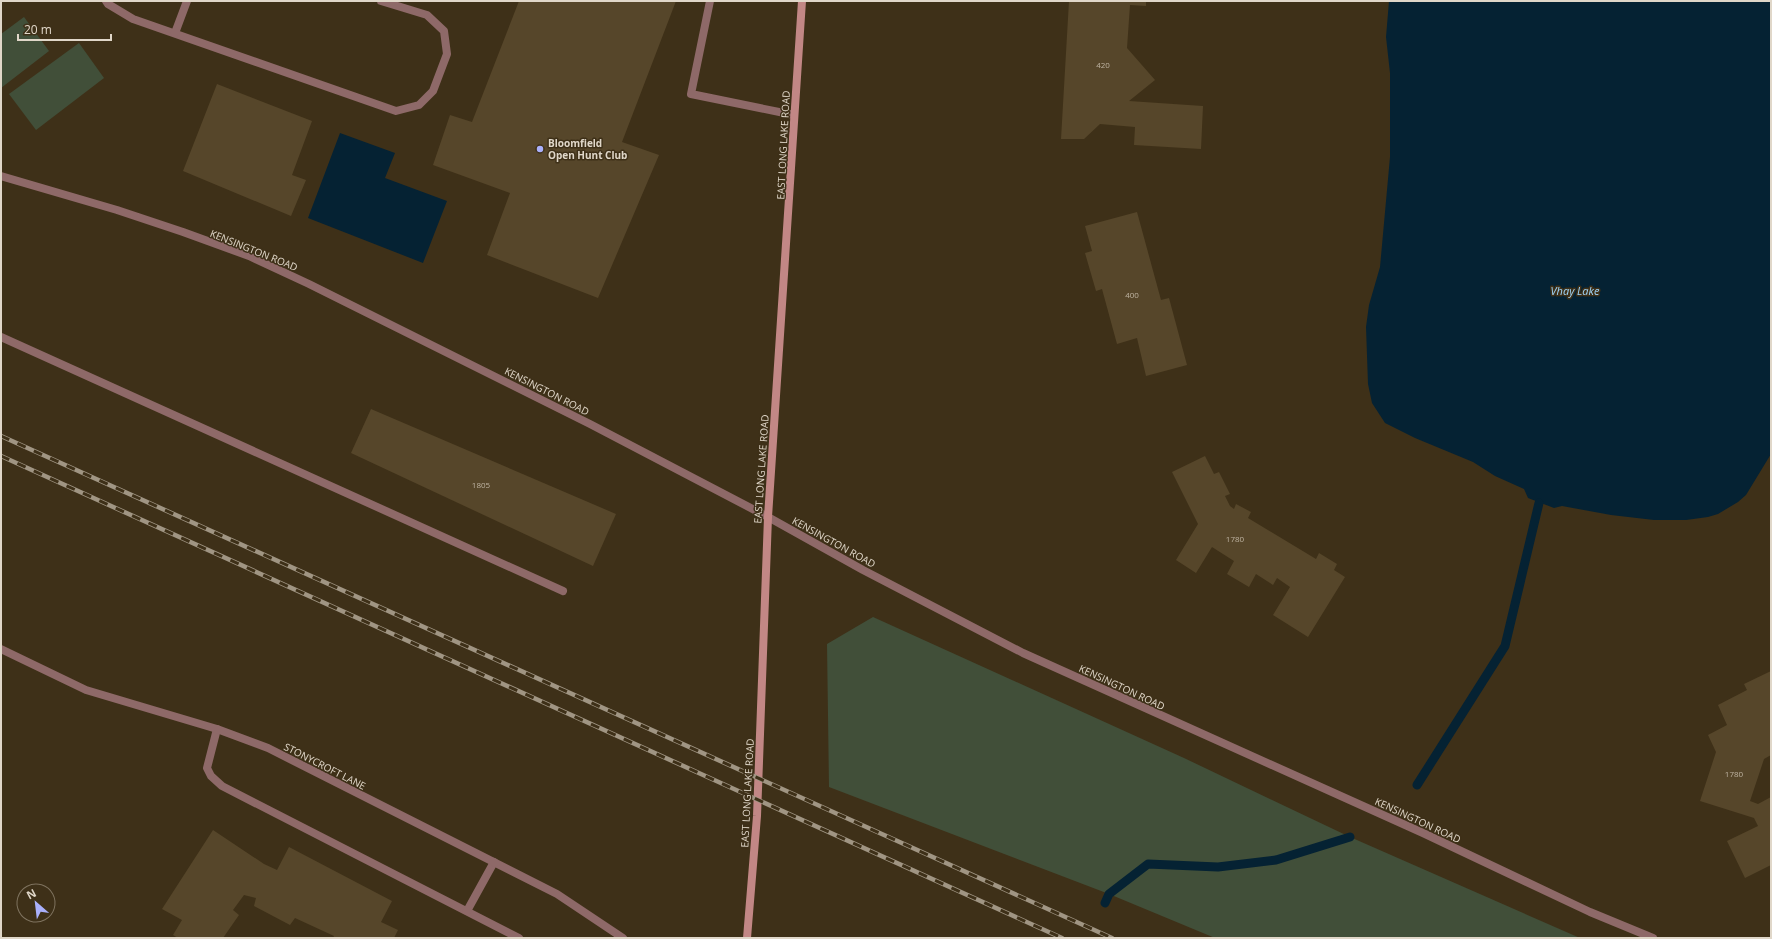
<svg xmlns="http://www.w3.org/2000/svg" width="1772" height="939" font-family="'Open Sans',sans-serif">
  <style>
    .green { fill: #414f39 }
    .water { fill: #052233 }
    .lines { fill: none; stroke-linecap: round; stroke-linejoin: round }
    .stream { stroke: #052233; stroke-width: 9 }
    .building { fill: #56462a }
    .service { stroke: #8e6968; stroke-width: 8 }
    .minor { stroke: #8e6968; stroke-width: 8 }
    .tertiary { stroke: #8e6968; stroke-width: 8 }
    .secondary { stroke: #c28785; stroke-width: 8 }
    .rail-casing { stroke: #a09583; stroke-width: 4.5 }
    .rail { stroke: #3e3018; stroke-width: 3; stroke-dasharray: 9; stroke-linecap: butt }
    .poi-dot { fill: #aab0fb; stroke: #3e3018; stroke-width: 1.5 }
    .labels { text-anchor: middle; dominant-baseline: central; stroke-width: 3; stroke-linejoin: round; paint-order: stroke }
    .number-label { font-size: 8px; fill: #beb3a1 }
    .poi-label { font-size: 10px; font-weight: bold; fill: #e0d7c9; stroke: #3e3018; text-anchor: start }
    .street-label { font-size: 10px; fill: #e0d7c9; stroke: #3e3018 }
    .water-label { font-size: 11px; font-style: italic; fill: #9fd6fb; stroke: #3e3018 }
  </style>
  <rect width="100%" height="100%" fill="#3e3018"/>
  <g class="green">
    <polygon points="24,17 49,51 1,88 1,34"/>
    <polygon points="79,43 104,78 36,130 9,94"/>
    <polygon points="873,617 1184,758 1350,837 1580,938 1215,938 1109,894 829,787 827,644"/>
  </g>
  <g class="water">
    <polygon points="1389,1 1771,1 1771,454 1746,495 1738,502 1718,514 1708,517 1686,520 1654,520 1611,515 1562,506 1554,508 1528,498 1524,489 1495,476 1473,462 1415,438 1385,423 1372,403 1368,384 1366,327 1369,305 1380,267 1390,157 1390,73 1386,37"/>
    <polygon points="340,133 395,153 385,178 447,201 423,263 308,218"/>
  </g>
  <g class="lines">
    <g class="stream">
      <polyline points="1417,785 1505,646 1539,503"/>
      <polyline points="1105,903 1109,894 1148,864 1218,867 1276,860 1350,837"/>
    </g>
  </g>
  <g class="building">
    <polygon points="519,1 676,1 622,142 659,155 598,298 487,255 510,193 433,165 450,115 472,122"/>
    <polygon points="1069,1 1146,1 1146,6 1130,5 1127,48 1155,80 1129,101 1203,106 1201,149 1134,145 1135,127 1100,124 1084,139 1061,139"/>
    <polygon points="217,84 312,121 292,175 306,180 291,216 183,171"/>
    <polygon points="1137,212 1161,300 1169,298 1187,365 1146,376 1137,338 1117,344 1102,289 1096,291 1085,253 1092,251 1085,226"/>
    <polygon points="371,409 616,514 593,566 351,453"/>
    <polygon points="1205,456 1214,474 1219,472 1230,494 1225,496 1230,506 1234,509 1236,504 1251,512 1248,518 1316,559 1319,553 1337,564 1334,570 1345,577 1308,637 1273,615 1290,587 1277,578 1273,585 1256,574 1249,587 1227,574 1234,561 1212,547 1196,573 1176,560 1198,524 1172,472"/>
    <polygon points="1771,671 1771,755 1764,759 1750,801 1758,804 1771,797 1771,865 1745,878 1727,841 1758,826 1754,818 1700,801 1716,752 1708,735 1727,725 1718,705 1747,690 1744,684"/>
    <polygon points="213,830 264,864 277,870 289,847 392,901 381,922 398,930 394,938 333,938 334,936 295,918 290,925 254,906 256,898 244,895 233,910 239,915 223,938 178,938 173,935 182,920 162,909"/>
  </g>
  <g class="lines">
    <g class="service">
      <polyline points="106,1 108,4 133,19 396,111 419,105 433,91 447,54 444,31 427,15 381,1"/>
      <polyline points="710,1 691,94 794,115"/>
      <polyline points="175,33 187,1"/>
      <polyline points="1,337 563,591"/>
      <polyline points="217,729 207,768 211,776 222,786 519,938"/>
      <polyline points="467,911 494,862"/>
    </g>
    <polyline class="minor" points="1,649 86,690 217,729 268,748 557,894 623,938"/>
    <polyline class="tertiary" points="1,176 117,210 183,232 249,256 309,284 590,424 768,517 863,570 1023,653 1423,833 1590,912 1653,938"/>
    <polyline class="secondary" points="747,938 757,816 768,517 802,1"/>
    <defs>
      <g id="rail">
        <polyline points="1,436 1112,938"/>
        <polyline points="1,456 1062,938"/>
      </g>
    </defs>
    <use href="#rail" class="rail-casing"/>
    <use href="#rail" class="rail"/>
  </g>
  <circle class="poi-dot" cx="540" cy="149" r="4"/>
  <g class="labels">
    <g class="number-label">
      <text x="1103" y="64">420</text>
      <text x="1132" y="294">400</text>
      <text x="481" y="484">1805</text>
      <text x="1235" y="538">1780</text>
      <text x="1734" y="773">1780</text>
    </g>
    <g class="poi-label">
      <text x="548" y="143">Bloomfield<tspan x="548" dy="12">Open Hunt Club</tspan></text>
    </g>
    <g class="street-label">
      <text transform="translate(783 145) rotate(-87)">EAST LONG LAKE ROAD</text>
      <text transform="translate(254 250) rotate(22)">KENSINGTON ROAD</text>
      <text transform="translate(547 391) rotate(27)">KENSINGTON ROAD</text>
      <text transform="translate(761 469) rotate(-86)">EAST LONG LAKE ROAD</text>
      <text transform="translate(834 542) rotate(29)">KENSINGTON ROAD</text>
      <text transform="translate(1122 687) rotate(25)">KENSINGTON ROAD</text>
      <text transform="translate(325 766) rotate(27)">STONYCROFT LANE</text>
      <text transform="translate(747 793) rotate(-87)">EAST LONG LAKE ROAD</text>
      <text transform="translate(1418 820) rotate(25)">KENSINGTON ROAD</text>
    </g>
    <g class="water-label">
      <text x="1575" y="290">Vhay Lake</text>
    </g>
  </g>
  <rect width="1772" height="939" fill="none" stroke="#e0d7c9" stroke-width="4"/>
  <g transform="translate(36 903) rotate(332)"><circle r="19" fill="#3e3018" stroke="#7f735f"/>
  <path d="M0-3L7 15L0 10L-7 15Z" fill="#aab0fb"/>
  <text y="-6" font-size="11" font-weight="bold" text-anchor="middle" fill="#e0d7c9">N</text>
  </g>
  <path d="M18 34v6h93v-6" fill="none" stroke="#e0d7c9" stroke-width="2"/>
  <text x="24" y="34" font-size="12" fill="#e0d7c9" stroke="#3e3018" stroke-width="3" paint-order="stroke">20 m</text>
</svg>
